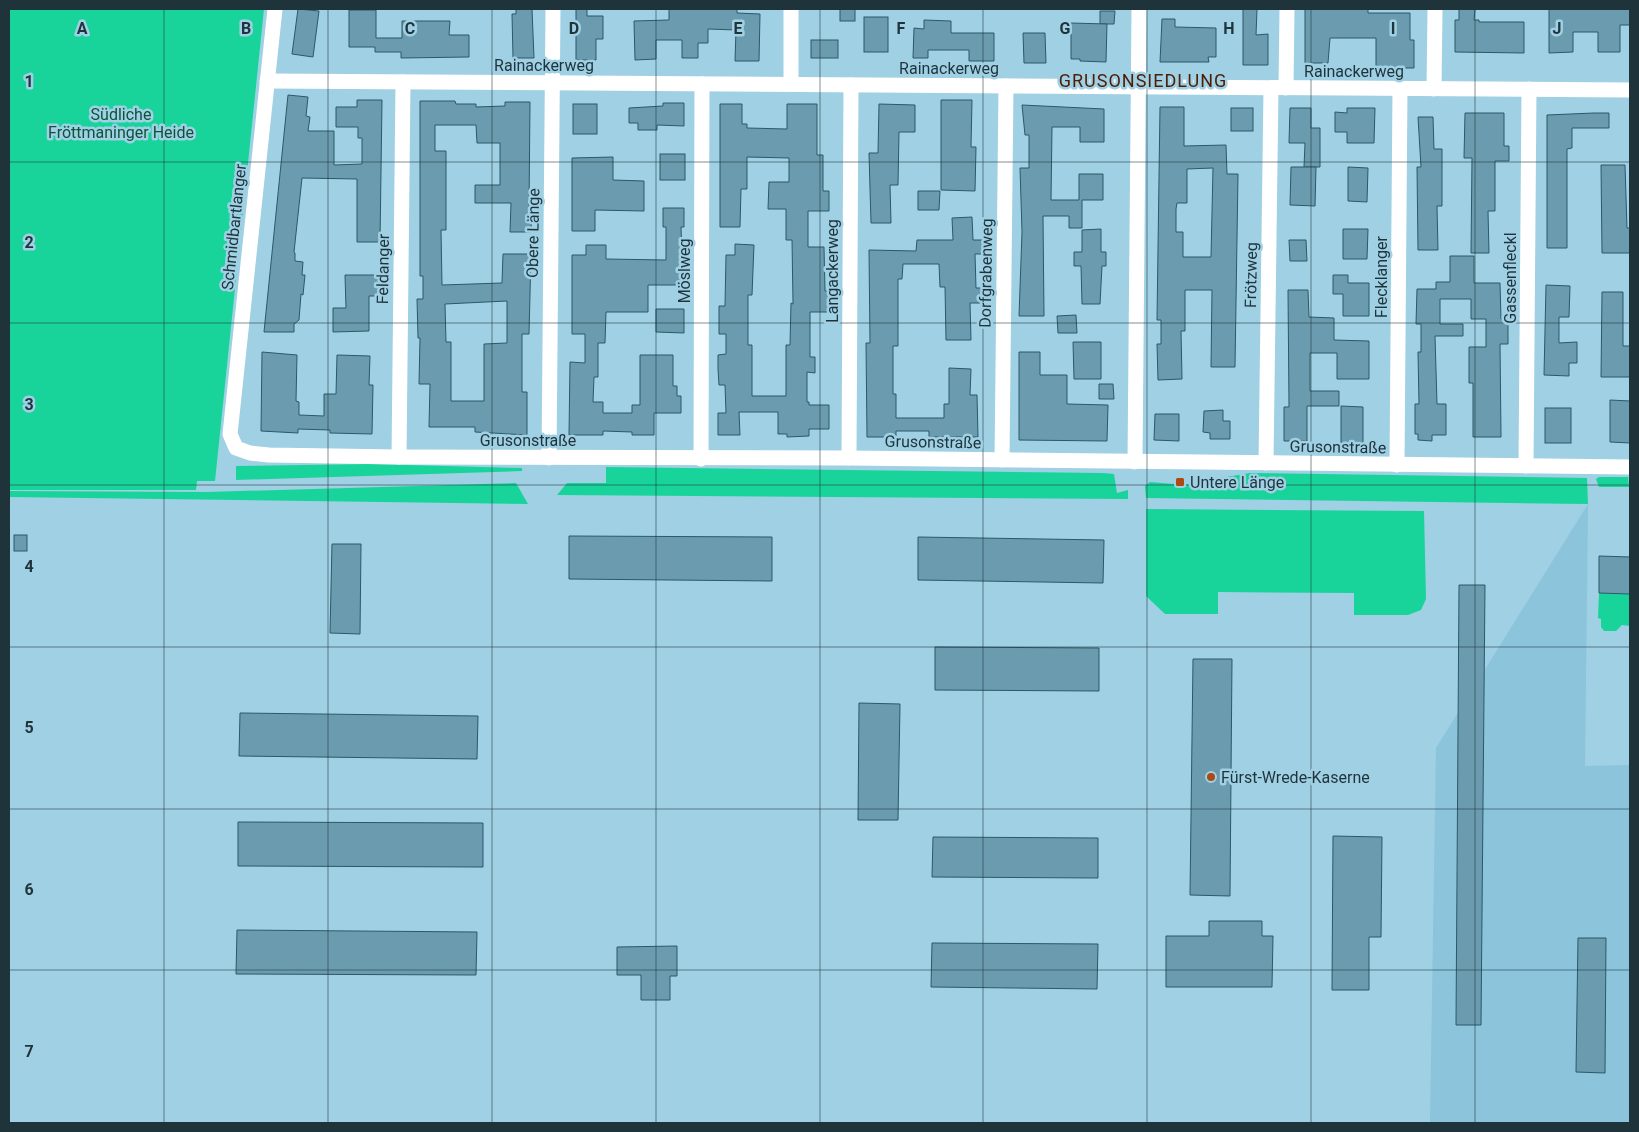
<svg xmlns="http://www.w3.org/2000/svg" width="1639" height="1132" font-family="Roboto,sans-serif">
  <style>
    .built { fill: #8bc4db }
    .green { fill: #18d49a }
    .building { fill: #6b9bae; stroke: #2b596b; fill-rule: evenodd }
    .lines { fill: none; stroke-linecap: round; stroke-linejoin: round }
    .minor { stroke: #fff; stroke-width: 15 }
    .grid { fill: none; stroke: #1f333b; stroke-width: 1; stroke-opacity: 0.55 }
    .poi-dot { fill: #ad4a12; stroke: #9fd0e4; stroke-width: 2 }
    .labels { text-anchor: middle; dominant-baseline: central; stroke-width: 5; stroke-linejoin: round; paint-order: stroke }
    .street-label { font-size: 16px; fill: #1f333b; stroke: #9fd0e4 }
    .park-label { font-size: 16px; fill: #0e523a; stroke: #9fd0e4 }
    .poi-label { font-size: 16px; fill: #1f333b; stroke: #9fd0e4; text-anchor: start }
    .neighbourhood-label { font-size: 18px; letter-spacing: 1px; fill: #4d1d04; stroke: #9fd0e4 }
    .grid-label { font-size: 16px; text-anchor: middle; font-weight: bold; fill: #1f333b; stroke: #9fd0e4; stroke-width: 5; stroke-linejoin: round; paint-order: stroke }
  </style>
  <rect width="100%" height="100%" fill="#9fd0e4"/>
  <polygon class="built" points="1588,504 1585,766 1630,765 1630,1123 1430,1123 1436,748"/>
  <g class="green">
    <polygon points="9,9 264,9 215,481 197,481 196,490 9,490"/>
    <polygon points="371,464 522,468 522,471 236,480 236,466"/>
    <polygon points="606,467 1103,473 1114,474 1117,493 1128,490 1128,499 557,495 567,483 606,483"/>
    <polygon points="1250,473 1587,478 1588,504 1146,498 1145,486 1150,482 1174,484 1175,487 1186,487 1187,484 1218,484 1220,478"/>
    <polygon points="1599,477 1628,477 1629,487 1599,487 1596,479"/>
    <polygon points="516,483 528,504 9,497 9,491 207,492"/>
    <polygon points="1146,509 1424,511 1426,599 1421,610 1408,615 1354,615 1354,593 1218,592 1218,614 1165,614 1146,596"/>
    <polygon points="1599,593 1630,594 1630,626 1622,625 1616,631 1604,631 1601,627 1601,619 1598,618"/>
  </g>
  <g class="building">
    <polygon points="298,9 319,11 313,57 292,54"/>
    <polygon points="516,9 532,9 534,58 513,58 512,14 516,14"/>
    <polygon points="576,9 587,9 587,16 603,16 603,39 596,39 596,60 576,60"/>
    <polygon points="669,9 737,9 737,13 760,14 759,61 735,61 736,30 708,29 708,43 698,43 698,58 682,58 682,40 656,40 656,59 635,60 634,21 669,20"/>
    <rect x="840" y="9" width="15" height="12"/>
    <polygon points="1243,9 1257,9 1256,35 1268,34 1268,65 1243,65"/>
    <polygon points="1305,9 1368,9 1368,13 1410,13 1410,40 1414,40 1414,68 1376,68 1376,38 1330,38 1328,63 1305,63"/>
    <polygon points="1459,9 1475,9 1474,20 1479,20 1479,22 1524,22 1524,53 1455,52 1455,20 1459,20"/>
    <polygon points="1549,9 1630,9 1630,25 1620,25 1620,52 1598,52 1598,32 1573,32 1573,52 1549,53"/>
    <polygon points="349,10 376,10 376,38 402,38 402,21 450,21 449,35 469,35 469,57 401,58 401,52 375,52 375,47 349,47"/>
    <polygon points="1100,11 1115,11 1114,24 1100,24"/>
    <rect x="864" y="17" width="24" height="35"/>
    <polygon points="1162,19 1175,19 1175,27 1216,28 1216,57 1208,57 1209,62 1160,62"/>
    <polygon points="924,20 951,21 951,33 994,33 994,61 969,61 969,50 928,50 928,58 913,58 914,28 924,29"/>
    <polygon points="1071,23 1107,24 1106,62 1080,61 1080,59 1071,59"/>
    <polygon points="1023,33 1045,33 1046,63 1024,63"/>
    <rect x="811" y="40" width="27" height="18"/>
    <polygon points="288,95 308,97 306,116 310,117 308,131 334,131 334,165 362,164 362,138 358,138 358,127 336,127 336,107 357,107 357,100 382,100 380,242 357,242 357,179 302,178 294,252 295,253 295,261 303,262 302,275 305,275 303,295 301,294 299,320 294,324 294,332 264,332"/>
    <polygon points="941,100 972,100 971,147 976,147 975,191 941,190"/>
    <path d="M420,101H455L456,104H476V107L505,106V102H530L529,207L532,208L531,232H510L511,203H475V185H500V143H477L476,125H435V151H446V230H441L442,285L502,283L503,254H531L529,334H522V392H527V435L475,432V427H429L430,384H419L420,338H418L417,299H423V276H420ZM507,301V343L484,344V401H451V342H446L445,304Z"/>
    <polygon points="663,103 684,103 684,126 657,125 657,130 638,130 638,123 629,123 629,108 663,106"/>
    <rect x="573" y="104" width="24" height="30"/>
    <polygon points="720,104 742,104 742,124 747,124 747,128 787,129 787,104 817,104 817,155 823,155 823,191 829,191 829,211 808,211 808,247 824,247 825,291 830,291 830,312 810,312 810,357 815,357 815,373 807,372 807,402 809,402 809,405 829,405 829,429 809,429 809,436 787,437 787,434 778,434 778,412 739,412 740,435 718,435 718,413 726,413 725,385 719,385 718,369 718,355 726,354 726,334 719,334 719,306 725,306 726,255 735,255 735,244 754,245 752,295 748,295 748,345 752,345 752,396 786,396 786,345 790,345 791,303 793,304 792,240 786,240 786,209 768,209 769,182 789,182 789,158 747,157 747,189 741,189 740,227 720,227"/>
    <polygon points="879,104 915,105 915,132 899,132 898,185 890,185 891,223 871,223 869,153 878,153"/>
    <polygon points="1022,105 1104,109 1104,142 1080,142 1080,127 1052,127 1051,200 1079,200 1079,174 1103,174 1103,200 1082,200 1082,228 1069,228 1069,216 1043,216 1044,316 1019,316 1022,232 1020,168 1029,168 1029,135 1025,135"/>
    <path d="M1160,107H1184V146L1226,145L1227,174H1238L1235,367H1211L1212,290H1185V331H1181L1182,379L1158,380L1157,344H1161V320H1157ZM1213,168L1211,257H1183V232H1176V209L1177,203H1187V169Z"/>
    <rect x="1231" y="108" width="22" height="23"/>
    <polygon points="1290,108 1311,108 1311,128 1320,128 1320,167 1304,167 1305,143 1289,143"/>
    <polygon points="1347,108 1375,108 1374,143 1347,143 1347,132 1335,132 1335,112 1347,113"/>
    <polygon points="1465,113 1504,113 1504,146 1509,146 1509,161 1495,161 1495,211 1488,211 1489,253 1471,253 1472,158 1464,158"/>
    <polygon points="1594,113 1609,113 1609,128 1572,128 1572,148 1567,149 1567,248 1547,248 1547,115"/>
    <polygon points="1418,117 1433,117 1434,149 1442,149 1442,206 1437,206 1438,250 1418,250 1417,167 1421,167"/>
    <rect x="660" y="154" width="25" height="26"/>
    <polygon points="613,157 613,180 644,181 644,211 595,210 595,231 572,231 572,158"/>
    <polygon points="1601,165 1625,165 1627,228 1630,228 1630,253 1602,253"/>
    <polygon points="1291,167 1316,167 1315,206 1290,205"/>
    <polygon points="1348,167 1368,168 1367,202 1348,201"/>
    <polygon points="918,191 940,191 939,210 918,210"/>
    <polygon points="663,208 684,208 684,227 681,227 683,285 648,285 648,312 606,312 605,343 598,343 598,377 594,377 593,402 603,402 603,413 632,413 632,405 640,405 640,355 673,355 673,386 677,386 677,396 681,396 681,413 654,413 654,435 632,435 632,432 603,431 603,435 569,435 570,362 585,363 585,334 572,334 572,255 586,255 586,245 606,245 606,259 666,260 666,227 663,227"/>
    <polygon points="972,217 973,240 984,240 984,254 975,254 976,288 982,288 982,303 970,303 971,340 946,340 945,287 940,287 939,264 903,264 902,279 898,279 898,346 893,346 893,394 896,394 896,418 944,418 944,404 949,404 949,368 971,369 970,395 977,395 978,437 929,437 929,431 896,431 896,437 867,437 866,343 870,343 869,250 916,251 917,240 953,240 952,218"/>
    <polygon points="1101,229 1101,252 1106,252 1106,266 1102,266 1100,304 1082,304 1081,266 1074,266 1074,252 1082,252 1082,230"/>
    <polygon points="1343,229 1368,229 1367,259 1343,259"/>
    <polygon points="1289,240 1306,240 1307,261 1290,261"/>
    <polygon points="1450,256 1474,256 1474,283 1500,283 1501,319 1508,319 1508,344 1500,344 1501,437 1473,437 1473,383 1469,383 1469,347 1486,347 1486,319 1471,319 1471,299 1440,299 1440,324 1463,324 1463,336 1435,336 1437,404 1446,404 1446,435 1432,435 1432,441 1418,440 1418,434 1415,434 1415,404 1419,404 1418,352 1421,352 1421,324 1416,324 1417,289 1436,289 1436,282 1450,282"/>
    <polygon points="345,275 380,275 380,296 369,296 369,331 333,332 333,308 346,308"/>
    <polygon points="1333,275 1348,275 1348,283 1369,283 1369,316 1343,316 1343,294 1333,294"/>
    <polygon points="1546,285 1570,286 1569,317 1559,317 1559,343 1577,342 1577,363 1569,363 1569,376 1544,375"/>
    <polygon points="1288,290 1308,290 1309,317 1334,318 1334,340 1369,341 1369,379 1337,379 1337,353 1310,353 1310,391 1339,391 1339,406 1307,406 1307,441 1284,441 1284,407 1289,407"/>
    <polygon points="1602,292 1623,292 1623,346 1630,346 1630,377 1601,377"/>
    <polygon points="656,309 684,309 684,333 656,332"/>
    <polygon points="1076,315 1077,333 1058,333 1057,316"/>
    <polygon points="1073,342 1101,342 1101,379 1074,379"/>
    <polygon points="262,352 297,355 296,401 299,402 299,415 324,416 324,394 336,394 337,355 370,356 369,385 373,385 372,434 330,433 330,430 298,429 298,433 261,431"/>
    <polygon points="1019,352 1040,352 1040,375 1067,375 1067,404 1108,405 1107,441 1019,440"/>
    <polygon points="1099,384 1113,384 1114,399 1099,399"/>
    <polygon points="1610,400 1630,401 1630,443 1610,442"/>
    <polygon points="1341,406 1363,407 1363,443 1341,443"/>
    <rect x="1545" y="408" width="26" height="35"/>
    <polygon points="1223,410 1223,421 1230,421 1230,439 1210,439 1210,433 1203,432 1204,411"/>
    <polygon points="1155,414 1179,414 1179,441 1154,440"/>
    <rect x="14" y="535" width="13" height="16"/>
    <polygon points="569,536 772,537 772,581 569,579"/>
    <polygon points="918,537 1104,540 1103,583 918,580"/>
    <polygon points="332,544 361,544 360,634 330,633"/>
    <polygon points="1599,556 1630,557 1630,594 1599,593"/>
    <polygon points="1459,585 1485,585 1481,1025 1456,1025"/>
    <polygon points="935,647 1099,648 1099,691 935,690"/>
    <polygon points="1193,659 1232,659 1230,896 1190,895"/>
    <polygon points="859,703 900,704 898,820 858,820"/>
    <polygon points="240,713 478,716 477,759 239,756"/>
    <polygon points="238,822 483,823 483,867 238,866"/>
    <polygon points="1333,836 1382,837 1381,937 1369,937 1369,990 1332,990"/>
    <polygon points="933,837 1098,838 1098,878 932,877"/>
    <polygon points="1209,921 1262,921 1262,936 1273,936 1272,987 1166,987 1166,936 1209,936"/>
    <polygon points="237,930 477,932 476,975 236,974"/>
    <polygon points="1578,938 1606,938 1605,1073 1576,1072"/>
    <polygon points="932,943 1098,944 1097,989 931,987"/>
    <polygon points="677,946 677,976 670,976 670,1000 641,1000 641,975 617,975 617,947"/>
  </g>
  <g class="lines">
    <g class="minor">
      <polyline points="275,9 230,434 236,448 250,453 269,455 399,457 849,458 1630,467"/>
      <polyline points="267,81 1630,90"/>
      <polyline points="791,84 791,9"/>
      <polyline points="1286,88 1287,9"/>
      <polyline points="1434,89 1435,9"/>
      <polyline points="399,457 403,82"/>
      <polyline points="549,458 553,9"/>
      <polyline points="849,458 851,85"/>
      <polyline points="701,459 702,84"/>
      <polyline points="1002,460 1006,86"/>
      <polyline points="1135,462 1139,9"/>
      <polyline points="1266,463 1271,88"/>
      <polyline points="1397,465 1400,88"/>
      <polyline points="1526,466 1529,89"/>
    </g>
  </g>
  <path class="grid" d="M164,9V1123M328,9V1123M492,9V1123M656,9V1123M820,9V1123M983,9V1123M1147,9V1123M1311,9V1123M1475,9V1123M9,162H1630M9,323H1630M9,485H1630M9,647H1630M9,809H1630M9,970H1630"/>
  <g class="poi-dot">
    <rect x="1175" y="477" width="10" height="10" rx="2.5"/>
    <circle cx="1211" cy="777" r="5"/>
  </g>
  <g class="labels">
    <g class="street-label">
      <text x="544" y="65">Rainackerweg</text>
      <text x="949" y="68">Rainackerweg</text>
      <text x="1354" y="71">Rainackerweg</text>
      <text transform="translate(234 227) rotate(-84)">Schmidbartlanger</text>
      <text transform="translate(533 233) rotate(-89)">Obere Länge</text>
      <text transform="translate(383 269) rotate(-89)">Feldanger</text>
      <text transform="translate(684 271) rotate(-90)">Möslweg</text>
      <text transform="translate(832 271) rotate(-90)">Langackerweg</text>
      <text transform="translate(986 273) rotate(-89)">Dorfgrabenweg</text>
      <text transform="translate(1251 275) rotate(-89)">Frötzweg</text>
      <text transform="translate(1381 277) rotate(-90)">Flecklanger</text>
      <text transform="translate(1510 278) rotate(-90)">Gassenfleckl</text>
      <text x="528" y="440">Grusonstraße</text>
      <text transform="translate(933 442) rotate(1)">Grusonstraße</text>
      <text transform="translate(1338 447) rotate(1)">Grusonstraße</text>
    </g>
    <g class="park-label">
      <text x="121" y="114">Südliche<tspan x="121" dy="18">Fröttmaninger Heide</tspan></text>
    </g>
    <g class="poi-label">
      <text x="1190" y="482">Untere Länge</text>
      <text x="1221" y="777">Fürst-Wrede-Kaserne</text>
    </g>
    <g class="neighbourhood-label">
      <text x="1143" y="80">GRUSONSIEDLUNG</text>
    </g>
  </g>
  <g class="grid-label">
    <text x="82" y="34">A</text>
    <text x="246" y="34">B</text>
    <text x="410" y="34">C</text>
    <text x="574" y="34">D</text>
    <text x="738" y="34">E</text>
    <text x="901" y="34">F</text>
    <text x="1065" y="34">G</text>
    <text x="1229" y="34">H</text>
    <text x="1393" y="34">I</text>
    <text x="1557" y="34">J</text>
    <text x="29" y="87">1</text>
    <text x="29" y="248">2</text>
    <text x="29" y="410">3</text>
    <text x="29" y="572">4</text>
    <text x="29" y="733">5</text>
    <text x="29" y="895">6</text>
    <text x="29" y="1057">7</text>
  </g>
  <rect width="1639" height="1132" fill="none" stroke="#1f333b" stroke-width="20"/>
</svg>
